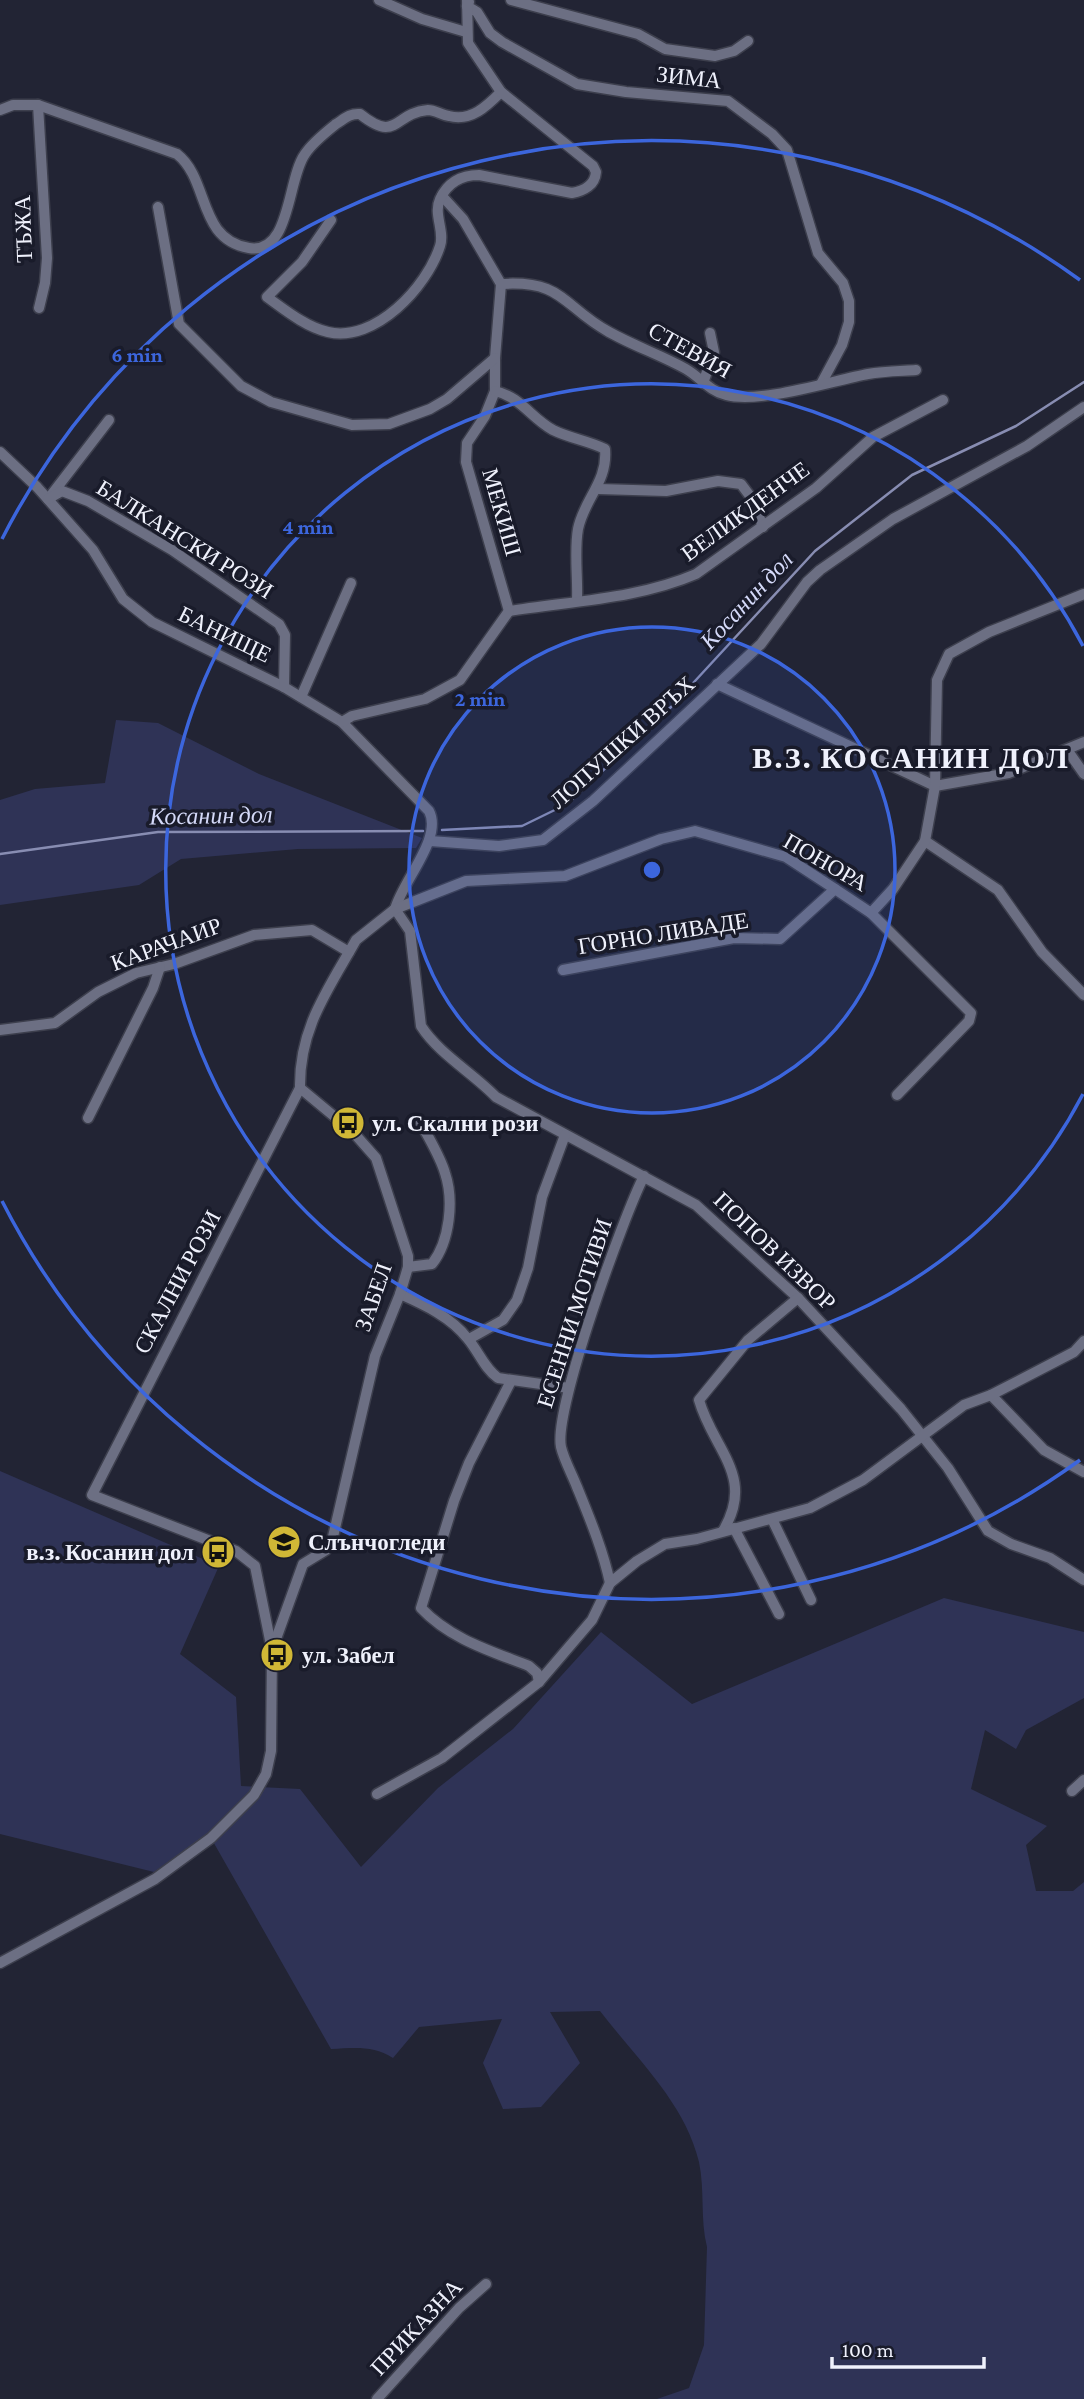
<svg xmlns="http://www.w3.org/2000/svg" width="1084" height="2399" font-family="'Crimson Pro',serif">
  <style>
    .green { fill: #2f3356 }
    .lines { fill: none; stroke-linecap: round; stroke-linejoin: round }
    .stream { stroke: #888db2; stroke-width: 2.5 }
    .minor-casing { stroke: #3d3f4d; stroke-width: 13 }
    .minor { stroke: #6c6f83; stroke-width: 10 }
    .ring { fill: none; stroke: #3c66dd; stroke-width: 3.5 }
    .labels { text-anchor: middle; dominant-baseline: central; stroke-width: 7; stroke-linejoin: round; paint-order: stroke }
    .street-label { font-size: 23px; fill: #eff1fc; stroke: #191b2a }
    .poi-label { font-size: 23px; font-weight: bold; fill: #eff1fc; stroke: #191b2a; text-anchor: start }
    .water-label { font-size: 24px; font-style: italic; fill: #d4d9f8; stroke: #191b2a }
    .district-label { font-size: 30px; font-weight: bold; letter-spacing: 2px; fill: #eff1fc; stroke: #191b2a }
    .centre { fill: #3c66dd; stroke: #191b2a; stroke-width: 3.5 }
    .ring-label { font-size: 21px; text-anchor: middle; font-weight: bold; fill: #3c66dd; stroke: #191b2a; stroke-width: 7; stroke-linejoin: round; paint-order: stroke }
  </style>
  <rect width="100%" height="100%" fill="#222434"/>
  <g class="green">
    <polygon points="116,720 158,723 259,774 422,838 416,848 298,849 181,859 139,885 0,905 0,800 35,789 105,783"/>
    <path d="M0,1471L219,1566L180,1654L236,1697L241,1786L300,1789L361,1867L438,1788L513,1729L601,1632L692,1704L944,1598L1084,1632V1698L1026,1730L1016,1749L985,1730L971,1789L1047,1826L1026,1845L1036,1891H1073L1084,1882V2399H657L689,2388L704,2345L707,2247C700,2219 705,2191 699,2162C685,2103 636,2058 600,2011L550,2012L580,2063L541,2107L503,2109L483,2063L502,2019L419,2027L393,2058C373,2045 354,2048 331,2049L211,1838L217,1827L154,1872L0,1834Z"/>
  </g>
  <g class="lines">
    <g class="stream">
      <polyline points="442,830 522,826 567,804 671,707 815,551 912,475 1016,426 1084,382"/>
      <polyline points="0,854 158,832 423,831"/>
    </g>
    <defs>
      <g id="minor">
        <polyline points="379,0 422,19 466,32"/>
        <polyline points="511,0 638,34 665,49 715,56 734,51 748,41"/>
        <polyline points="469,2 467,6 477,12 490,33 502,42 577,84 626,92 728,101 772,134 787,150 818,253 843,283 849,301 849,322 842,345 821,384"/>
        <polyline points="38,105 47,258 45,283 39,308"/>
        <path d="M0,110L13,105H38L177,154C210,180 197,239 249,248C291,255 287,179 305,154C312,143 326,132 336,124C344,119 350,113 360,114C398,144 393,113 428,110C435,110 442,115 449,116C471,122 487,106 501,92"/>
        <polyline points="442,196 463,219 501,284 495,358 495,391 485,416 467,443 466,462 509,611"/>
        <polyline points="158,207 179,324 241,386 271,402 352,425 389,424 430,409 447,399 495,358"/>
        <path d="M331,220L302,262L267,297C285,310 306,327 328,332C375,343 427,287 440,246C445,231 433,214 440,199C448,182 462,175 479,175L572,193C584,191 595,185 596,172L593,166L501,92L468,43L467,0"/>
        <path d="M501,284C564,280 562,306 609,332C634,346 661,355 686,369C700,377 709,391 726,395C760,404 831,381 868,374C883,371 900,371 916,370"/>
        <polyline points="703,383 714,352 710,333"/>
        <path d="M495,391C521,397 531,418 553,430C569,438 589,441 605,449C608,482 584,499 578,529C574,551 578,578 577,600"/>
        <path d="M0,452L37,487L93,550L123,599L152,622L284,687L342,722L429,811C443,838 403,880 395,909"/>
        <polyline points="599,489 666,491 718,481 741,484 753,500 763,527"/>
        <polyline points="52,494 109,420"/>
        <polyline points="48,499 62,491 88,501 172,550 279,624 285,635 284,687"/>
        <path d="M509,611C571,601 638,599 696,574L816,488L873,437L943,400"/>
        <polyline points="717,684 935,786 1009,773 1084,742"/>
        <polyline points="301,697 351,583"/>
        <polyline points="342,722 352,716 425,699 460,680 509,611"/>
        <polyline points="1068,751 1084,774"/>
        <polyline points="430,841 499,846 543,840 593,801 761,644 807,582 820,570 893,519 1027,446 1084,407"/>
        <polyline points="925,841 998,890 1042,952 1084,995"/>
        <path d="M395,909L410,931L421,1026C439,1054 473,1073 496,1097L696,1205L798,1298L901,1409L948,1468L988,1531L1011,1544L1050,1558L1084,1580"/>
        <polyline points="871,913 893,889 925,841 935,786 937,680 949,654 989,632 1084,594"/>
        <polyline points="563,970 734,938 780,939 835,889"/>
        <polyline points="0,1030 55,1023 98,992 136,973 174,964 254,935 312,930 349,952"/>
        <polyline points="88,1118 153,988 160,967"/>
        <path d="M408,1267L432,1264C450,1241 454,1200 445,1173C440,1156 429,1139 421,1123"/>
        <path d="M400,1294C425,1305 451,1317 468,1339C479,1352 484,1368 498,1378L569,1388"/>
        <polyline points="469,1339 503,1320 517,1300 528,1268 542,1197 565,1135"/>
        <path d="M511,1381L469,1463L454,1501L421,1608C450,1639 491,1651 529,1666L537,1673L539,1682"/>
        <polyline points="991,1395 1044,1450 1084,1472"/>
        <polyline points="773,1521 811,1600"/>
        <polyline points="734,1528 779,1614"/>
        <path d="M723,1531C756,1476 713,1450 699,1400L748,1340L798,1298"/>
        <path d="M610,1583C603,1550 590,1519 577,1487C572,1474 564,1460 561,1447C553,1410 624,1215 644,1176"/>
        <path d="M272,1650L255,1566L236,1551L92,1495L300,1088C299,1028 328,990 356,940L395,909L466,881L565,876L661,839L695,831L786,857L835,889L871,913L971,1013L969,1021L897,1095"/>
        <polyline points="1072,1791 1084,1780"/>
        <polyline points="377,1794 442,1758 539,1682 592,1620 610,1583 637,1561 665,1544 697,1539 810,1508 863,1480 964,1405 991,1395 1074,1352 1084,1341"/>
        <polyline points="0,1963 155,1879 211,1838 254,1795 266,1774 271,1751 272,1650 303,1564 326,1550 332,1541 375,1356 400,1294 408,1267 408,1256 376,1158 353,1132 300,1088"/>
        <polyline points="377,2399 459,2308 486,2284"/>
      </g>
    </defs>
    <use href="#minor" class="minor-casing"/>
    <use href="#minor" class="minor"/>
  </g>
  <circle cx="652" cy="870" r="243" fill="#3c66dd" fill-opacity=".12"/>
  <g class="ring">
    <circle cx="652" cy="870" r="243"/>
    <path d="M1083 1094A486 486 0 1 1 1083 646"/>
    <path d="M1080 1460A729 729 0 0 1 2 1201M2 539A729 729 0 0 1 1080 280"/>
  </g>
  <defs>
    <symbol id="bus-disc" viewBox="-11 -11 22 22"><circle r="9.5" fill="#d0b736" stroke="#191b2a"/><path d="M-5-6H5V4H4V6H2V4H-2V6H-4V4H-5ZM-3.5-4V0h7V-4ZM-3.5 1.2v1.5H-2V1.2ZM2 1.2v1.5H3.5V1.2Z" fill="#111"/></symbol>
    <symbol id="school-disc" viewBox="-11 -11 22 22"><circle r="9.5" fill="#d0b736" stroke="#191b2a"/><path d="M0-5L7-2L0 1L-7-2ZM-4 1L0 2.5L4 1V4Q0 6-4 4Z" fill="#111"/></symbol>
  </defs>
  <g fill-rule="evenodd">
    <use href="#bus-disc" x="329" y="1104" width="38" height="38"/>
    <use href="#school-disc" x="265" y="1523" width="38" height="38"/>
    <use href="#bus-disc" x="199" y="1533" width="38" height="38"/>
    <use href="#bus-disc" x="258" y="1636" width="38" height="38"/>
  </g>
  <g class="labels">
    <g class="street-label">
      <text transform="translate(689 77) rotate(6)">ЗИМА</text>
      <text transform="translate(23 229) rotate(-92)">ТЪЖА</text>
      <text transform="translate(690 350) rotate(29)">СТЕВИЯ</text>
      <text transform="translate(745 511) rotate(-36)">ВЕЛИКДЕНЧЕ</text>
      <text transform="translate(502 512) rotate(74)">МЕКИШ</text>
      <text transform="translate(185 539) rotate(32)">БАЛКАНСКИ РОЗИ</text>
      <text transform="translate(225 634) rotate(26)">БАНИЩЕ</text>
      <text transform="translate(622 742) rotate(-42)">ЛОПУШКИ ВРЪХ</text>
      <text transform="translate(826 862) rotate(30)">ПОНОРА</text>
      <text transform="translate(663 933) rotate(-9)">ГОРНО ЛИВАДЕ</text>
      <text transform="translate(166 944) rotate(-20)">КАРАЧАИР</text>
      <text transform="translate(775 1251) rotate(44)">ПОПОВ ИЗВОР</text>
      <text transform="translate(177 1282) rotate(-62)">СКАЛНИ РОЗИ</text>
      <text transform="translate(373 1297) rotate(-71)">ЗАБЕЛ</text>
      <text transform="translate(574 1313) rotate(-72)">ЕСЕННИ МОТИВИ</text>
      <text transform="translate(416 2327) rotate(-47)">ПРИКАЗНА</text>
    </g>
    <g class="poi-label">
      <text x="372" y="1123">ул. Скални рози</text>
      <text x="308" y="1542">Слънчогледи</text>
      <text x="194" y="1552" text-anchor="end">в.з. Косанин дол</text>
      <text x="302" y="1655">ул. Забел</text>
    </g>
    <g class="water-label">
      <text transform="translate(746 600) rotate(-47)">Косанин дол</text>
      <text transform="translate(211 815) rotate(-1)">Косанин дол</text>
    </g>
    <g class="district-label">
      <text x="911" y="757">В.З. КОСАНИН ДОЛ</text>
    </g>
  </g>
  <circle cx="652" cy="870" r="10" class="centre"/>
  <g class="ring-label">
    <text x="137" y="362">6 min</text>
    <text x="308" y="534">4 min</text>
    <text x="480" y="706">2 min</text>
  </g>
  <path d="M832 2357v10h152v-10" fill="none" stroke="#eff1fc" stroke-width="3.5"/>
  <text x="842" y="2357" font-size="21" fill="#eff1fc" stroke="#191b2a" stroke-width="5" paint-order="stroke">100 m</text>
</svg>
